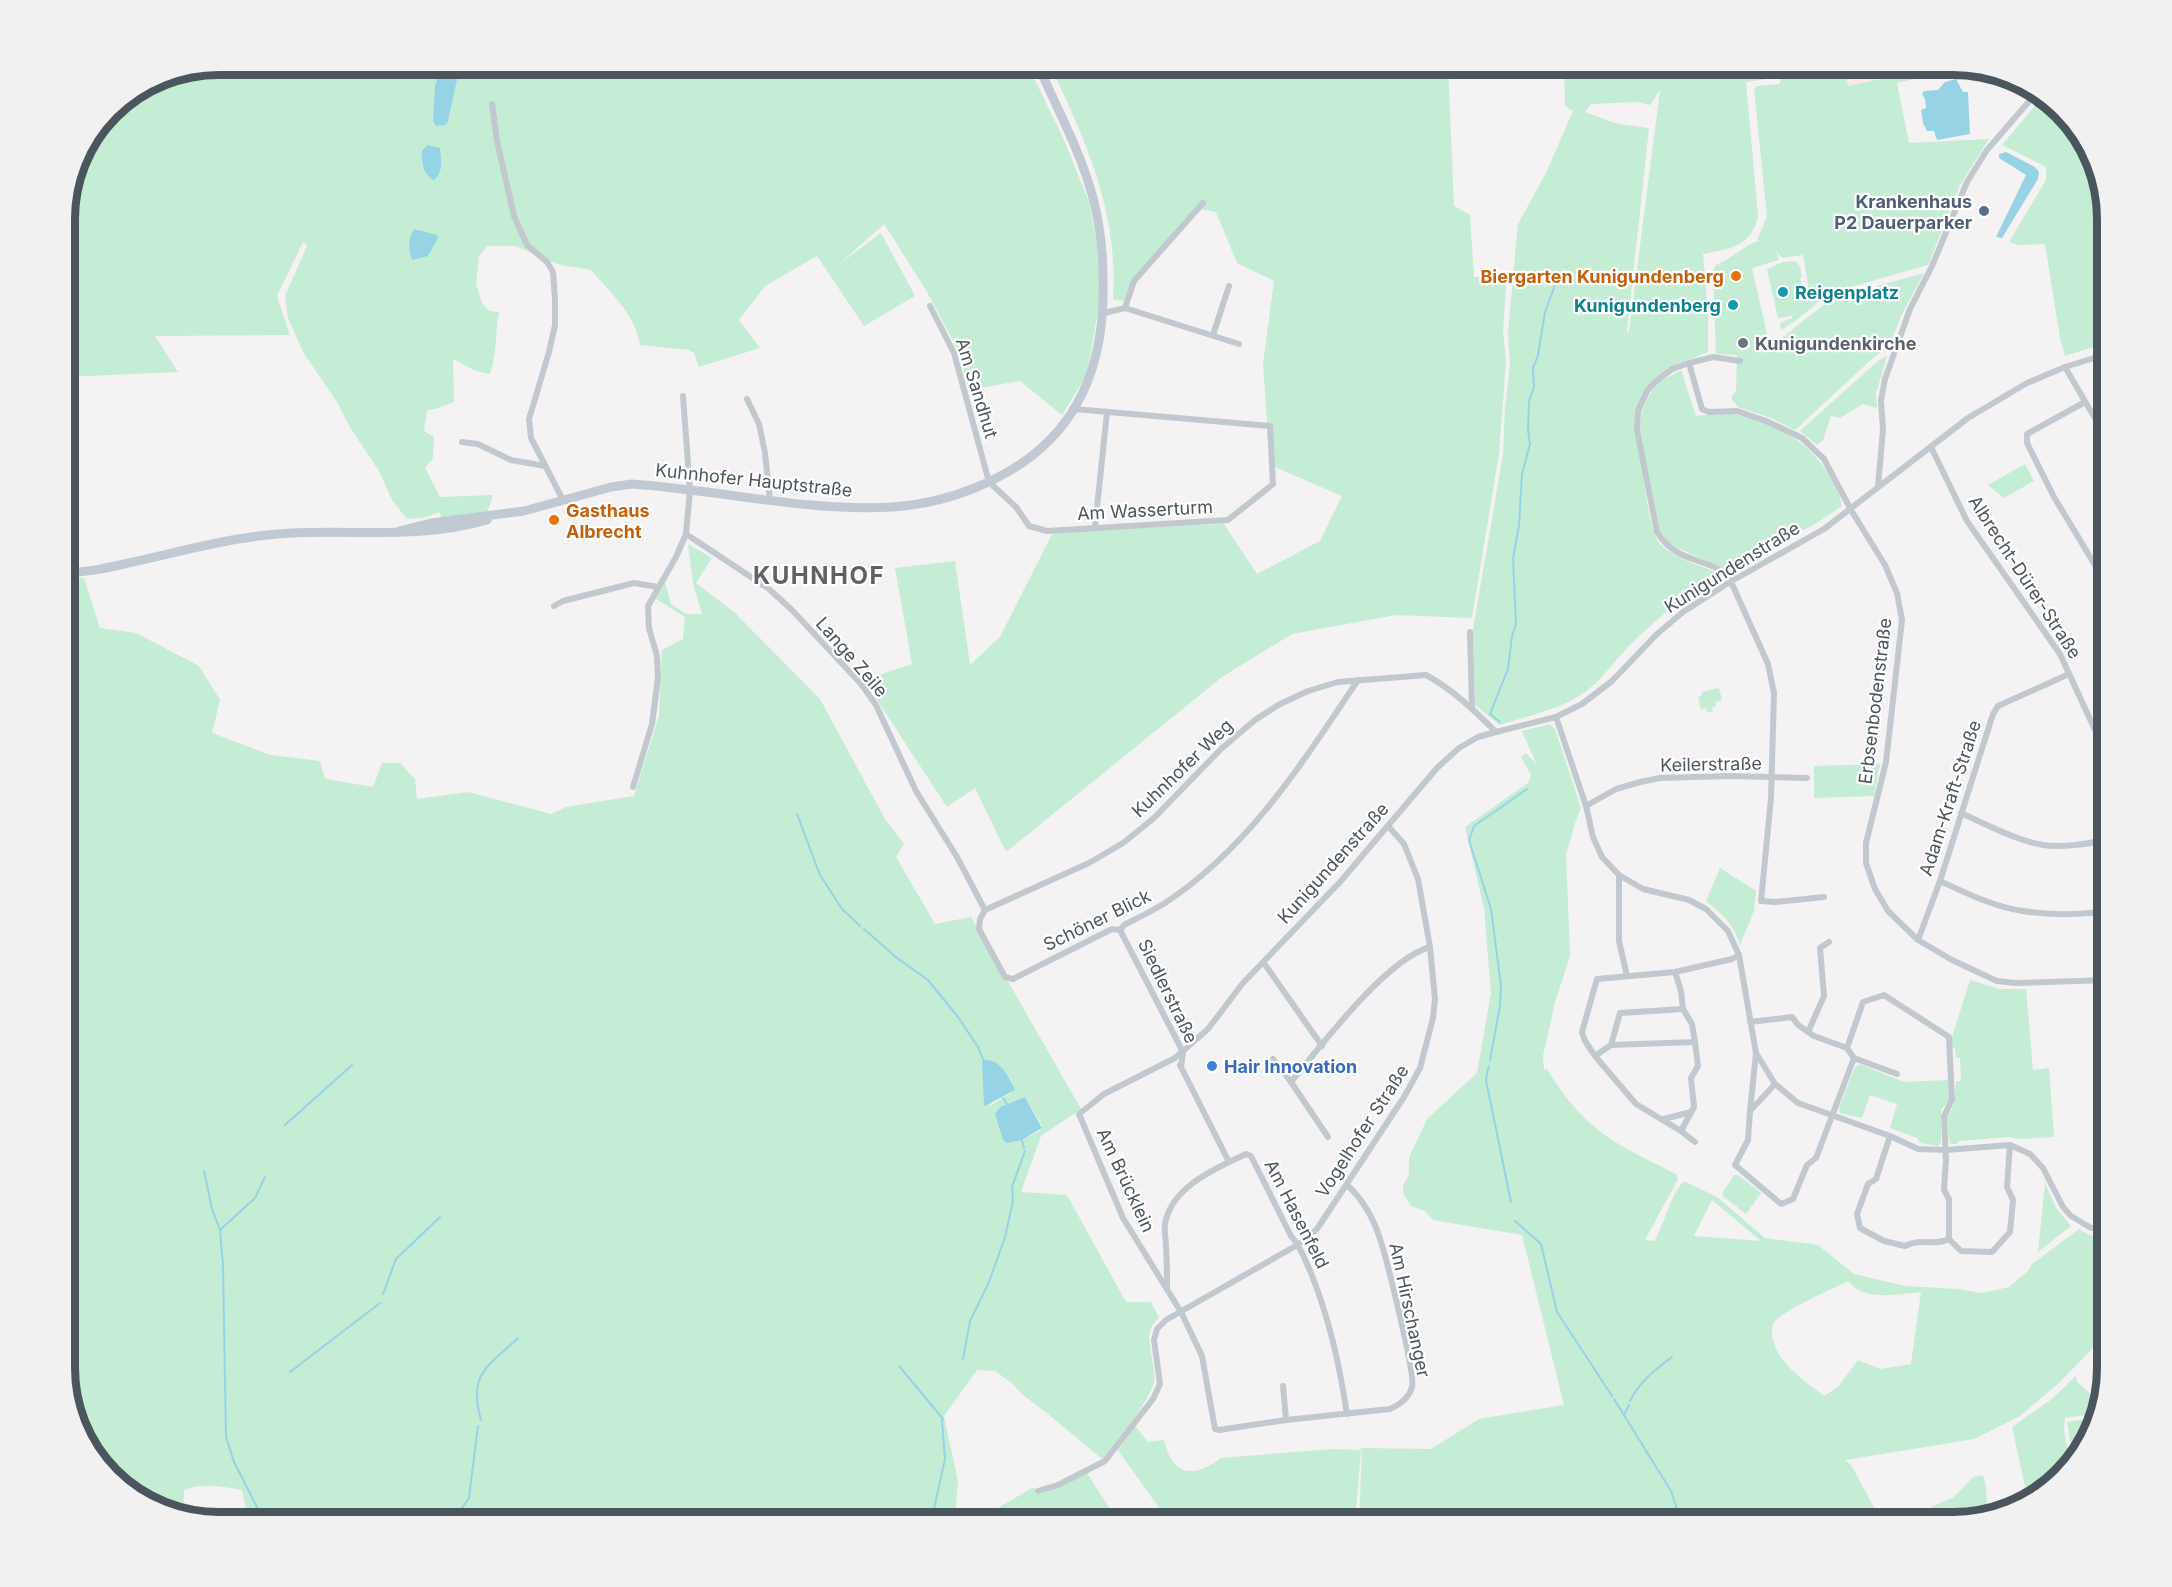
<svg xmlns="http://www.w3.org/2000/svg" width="2172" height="1587" font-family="Inter,sans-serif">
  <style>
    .medical { fill: #fae7e6 }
    .green { fill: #c5ecd4; fill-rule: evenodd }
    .water { fill: #96d4e5 }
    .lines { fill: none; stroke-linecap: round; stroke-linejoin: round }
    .stream { stroke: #96d4e5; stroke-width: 2 }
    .street { stroke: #c1c9cf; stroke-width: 6 }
    .secondary { stroke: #c1cad3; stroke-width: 9 }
    .service-dot { fill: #5c6f8a; stroke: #fff; stroke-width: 2 }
    .food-dot { fill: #e8710a; stroke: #fff; stroke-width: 2 }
    .culture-dot { fill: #0f9aa8; stroke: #fff; stroke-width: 2 }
    .worship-dot { fill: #6b7280; stroke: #fff; stroke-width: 2 }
    .shop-dot { fill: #3f7fe0; stroke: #fff; stroke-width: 2 }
    .labels { text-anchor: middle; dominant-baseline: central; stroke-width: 4.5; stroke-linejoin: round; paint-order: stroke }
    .service-label { font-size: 18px; font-weight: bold; fill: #4e5e75; stroke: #fff; text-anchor: end }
    .food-label { font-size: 18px; font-weight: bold; fill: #c56008; stroke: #fff; text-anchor: end }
    .culture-label { font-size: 18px; font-weight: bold; fill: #0d838f; stroke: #fff; text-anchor: start }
    .worship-label { font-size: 18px; font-weight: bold; fill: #5b616d; stroke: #fff; text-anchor: start }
    .street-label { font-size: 18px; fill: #4b555d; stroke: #fff }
    .shop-label { font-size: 18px; font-weight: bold; fill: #366cbe; stroke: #fff; text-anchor: start }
    .district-label { font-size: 24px; font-weight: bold; letter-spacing: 1.5px; fill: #5e6266; stroke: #fff }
    .rim { fill: none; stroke: #4b555d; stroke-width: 8 }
  </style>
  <rect width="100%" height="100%" fill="#f4f2f2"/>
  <polygon class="medical" points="1843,65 1945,65 1847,86"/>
  <g class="green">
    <path d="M219,65H1030L1032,74L1064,140L1089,202L1097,246L1100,299L1090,357L1084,379L1062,415L1020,381L969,390L958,350L926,290L884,224L838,265L881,233L915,296L864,326L817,256L765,286L739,320L760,348L699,367L694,353L689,350L640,345C636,315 610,292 591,270L560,265L515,246H487L479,256L476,284L482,303L489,311L499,312C495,333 497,354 490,374L476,371L453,359L454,402L435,409L427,410L424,431L434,437L433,458L425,468L440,497L493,495L487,513L442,518L439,512L427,517L407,519L392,500L379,471L351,429L337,402L303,352L288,318L285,296L307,246L303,242L277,296L290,335L155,336L178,372L65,377V208L80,151L117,103L160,76Z"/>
    <path d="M1050,65H1448L1454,206L1470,215L1474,277L1507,275L1503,330L1506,362L1499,453L1472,618L1396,615L1292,634L1222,677L1006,852L975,788L947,807L864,680L912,664L895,568L955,561L970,665L1000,637L1053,532L1224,524L1257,574L1320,541L1342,496L1270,465L1263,364L1274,281L1237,263L1216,212L1201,209L1132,280L1127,301L1113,300C1119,213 1086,141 1050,65Z"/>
    <path d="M1564,65H1774L1775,78L1746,82L1758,216C1751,247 1731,248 1703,254L1708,314V352L1668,368L1637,409C1640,436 1645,527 1660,544C1672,558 1704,567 1722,574C1689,594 1661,614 1634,641C1616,658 1603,680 1582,694C1558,710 1527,716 1500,725L1475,705L1473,629L1503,455L1505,408L1510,366L1508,332L1518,224L1546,173L1573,111L1565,106ZM1660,90L1629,332V333L1627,331L1649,128L1618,124L1585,112L1591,104L1638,102L1650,105Z"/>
    <path d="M1781,65H1843L1848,86L1945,65L1966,67L1897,83L1909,143L1989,139L1960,185L1928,265L1837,291L1821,300L1795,321L1781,330L1780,323L1792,318V316L1795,315L1778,318L1767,269L1783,262L1795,261L1800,266L1802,277L1800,278L1806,302L1810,297L1803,255L1782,258L1776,251L1779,260L1752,268L1770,347L1831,299L1924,273L1902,314L1889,347L1875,356L1795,430L1771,418L1738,407L1731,398L1736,390L1737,355L1716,354L1713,275L1715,265C1731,260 1749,241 1761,241L1757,240L1767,216L1754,89L1757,86L1779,84L1782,78Z"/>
    <polygon points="2044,95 2091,150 2107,218 2107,343 2065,356 2060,338 2045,244 2018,245 2009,242 2046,180 2046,167 2002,145"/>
    <polygon points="1887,356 1876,394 1877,408 1863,404 1840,418 1831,416 1823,440 1817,445 1800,431 1878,361"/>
    <path d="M1681,370L1696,416C1708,415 1722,413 1733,414C1752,416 1788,432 1802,444C1819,458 1839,484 1842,506L1817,523L1728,570L1668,544L1660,532L1640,432L1641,414L1646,401L1656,384Z"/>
    <polygon points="2025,464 2034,481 2004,498 1988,485"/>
    <path d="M688,544L712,558L696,583L734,612L820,699L885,819L904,844L896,857L935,924L971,917L1081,1109L1041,1136L1021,1192L1067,1195L1126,1302H1151L1159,1318C1139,1332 1157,1362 1154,1381C1152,1397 1115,1447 1102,1459L1048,1414L1023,1395L1012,1383L995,1371L977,1370L944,1416L958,1482L955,1513H970L996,1509L1032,1488L1046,1491L1087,1473L1118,1522H249L242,1490C223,1487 203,1483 184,1490L183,1517L169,1514L125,1491L85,1445L65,1378V577L84,578L100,628L136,633L199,666L220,700L212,733L271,755L320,761L325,779L373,787L382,763H400L415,779L417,799L468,792L551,814L566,807L634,796L659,716L662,650L683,639L685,617L656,599L665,582L671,604L686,614H702L693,583ZM999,1065L1011,1080L1015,1090L990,1106ZM1025,1097L1042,1126L1040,1131L1022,1140L1007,1143L1000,1107Z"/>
    <polygon points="1719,688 1722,700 1715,702 1716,706 1712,707 1713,711 1708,713 1706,708 1701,709 1698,697 1702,695 1702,692"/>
    <path d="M1550,724L1555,729L1581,808L1575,823L1566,855L1570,956L1555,1002L1543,1056L1544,1070L1547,1069C1559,1089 1573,1108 1591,1124C1615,1146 1648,1159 1676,1174L1678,1179L1645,1240L1655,1241L1675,1193L1682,1183L1686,1182L1717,1197L1765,1238L1818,1245L1854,1274L1905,1286L1957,1289L1982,1293L2009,1287L2028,1271L2032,1264L2079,1229L2091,1236H2107V1324L2092,1349L2060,1382L2020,1416L1974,1439L1845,1460L1851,1465L1882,1522H1359L1362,1451H1361L1355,1522H1169L1118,1450L1135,1426L1148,1442L1164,1440C1172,1476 1193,1479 1221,1458L1333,1449L1360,1450L1362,1448L1431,1449L1479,1419L1564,1405L1522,1235L1433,1220L1425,1211L1411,1206L1404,1195L1403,1185L1409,1175V1158L1427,1119L1477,1073L1491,993L1484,908L1465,827L1528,783L1531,775L1521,757L1526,753L1537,765L1522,731ZM1712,1200L1761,1241L1694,1236ZM1848,1281C1864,1302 1898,1294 1921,1292L1911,1364L1880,1369L1858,1360L1838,1387L1824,1396C1804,1381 1775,1362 1772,1334C1772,1329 1772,1324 1775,1321C1786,1309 1832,1289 1848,1281Z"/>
    <polygon points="1880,764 1874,796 1814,798 1814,766"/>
    <path d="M1720,868L1756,891L1754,911L1740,945C1733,923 1724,916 1706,901Z"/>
    <polygon points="1970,980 1999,989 2026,989 2033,1070 2049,1068 2054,1137 2020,1139 2008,1137 1959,1141 1957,1144 1951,1144 1949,1141 1947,1117 1954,1105 1956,1081 1961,1081 1960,1058 1956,1058 1955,1047 1952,1048 1952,1037"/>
    <polygon points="1860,1064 1904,1082 1948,1080 1949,1100 1941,1110 1941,1142 1938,1146 1920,1143 1917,1138 1890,1128 1897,1104 1870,1095 1862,1118 1840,1113 1839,1108 1855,1067"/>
    <polygon points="1734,1175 1738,1175 1761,1193 1746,1214 1723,1196 1723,1192"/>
    <polygon points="2045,1183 2056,1208 2071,1226 2038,1252"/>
    <polygon points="2076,1376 2077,1382 2102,1404 2100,1413 2065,1418 2064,1429 2070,1467 2021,1507 2028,1500 2012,1427 2052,1399"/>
    <polygon points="2100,1417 2076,1462 2074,1464 2067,1422"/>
    <path d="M1983,1475C1988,1488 1985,1501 1989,1514L1953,1522H1907L1924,1515L1931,1507L1954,1497L1973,1477Z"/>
  </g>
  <g class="water">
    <polygon points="441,71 458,75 448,121 445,125 436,126 433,121 435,85"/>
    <polygon points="1956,79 1963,92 1968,92 1970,134 1937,140 1934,131 1927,131 1923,123 1921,110 1926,108 1925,99 1922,94 1924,91 1938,90 1945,82"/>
    <path d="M427,145L440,148C441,159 444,172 434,180C423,175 422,163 422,151Z"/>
    <polygon points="2006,152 2035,167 2039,172 2038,179 2002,238 1996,237 2026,175 1999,158 1999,154"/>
    <path d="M414,229L437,235L438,238L428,256L412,260C408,248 408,239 414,229Z"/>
    <path d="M987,1060C1001,1061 1010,1078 1015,1090L985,1106L984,1105L982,1062Z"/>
    <polygon points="1025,1097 1042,1128 1022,1140 1007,1143 1003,1140 995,1114 1000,1107"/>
  </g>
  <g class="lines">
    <g class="stream">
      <polyline points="1500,722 1490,714 1508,669 1512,636 1516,624 1513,559 1519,525 1522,474 1530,444 1528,429 1529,401 1534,387 1533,368 1538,355 1545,312 1555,285"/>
      <polyline points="797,814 820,875 842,909 860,926"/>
      <polyline points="864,929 897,958 928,980 958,1017 978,1047 984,1061"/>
      <polyline points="1490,1060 1500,1006 1501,986 1491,909 1469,840 1474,826 1527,789"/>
      <polyline points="1487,1073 1489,1066"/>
      <polyline points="1487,1074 1486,1080 1511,1202"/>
      <polyline points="1003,1098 1007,1104"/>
      <polyline points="285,1125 352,1065"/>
      <polyline points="1022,1140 1024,1148"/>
      <polyline points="204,1171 212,1209 220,1230 223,1265 226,1437 234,1462 261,1515 261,1522"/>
      <polyline points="1515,1221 1541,1244 1557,1312 1612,1396"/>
      <polyline points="220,1230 255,1198 265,1177"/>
      <polyline points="383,1294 396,1259 440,1217"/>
      <polyline points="963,1359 970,1321 989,1282 1005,1237 1013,1201 1012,1187 1025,1151"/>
      <polyline points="899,1366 943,1419 942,1421 945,1459 931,1522"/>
      <polyline points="290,1372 380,1303"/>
      <polyline points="1614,1399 1671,1491 1681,1522"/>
      <path d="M1630,1401C1639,1382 1656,1369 1672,1357"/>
      <polyline points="1624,1415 1629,1405"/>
      <path d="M481,1420C468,1374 487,1367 518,1338"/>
      <polyline points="457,1522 460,1511 469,1498 478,1426"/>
    </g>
    <g class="street">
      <polyline points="492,104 497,141 514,216 527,245 547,262 553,272 555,299 555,325 549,352 529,419 531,438 563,500"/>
      <polyline points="930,306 954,353 989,482 1016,507 1029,526 1047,531 1228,520 1273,484 1270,426 1074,409"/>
      <polyline points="1125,308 1134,281 1203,203"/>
      <polyline points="1104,313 1125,308 1239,344"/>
      <polyline points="1213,335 1229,286"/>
      <path d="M1740,361L1713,357L1689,363L1672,369L1655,382L1647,391L1638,411L1637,430L1657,532C1677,564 1703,556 1728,575L1768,664L1774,693L1771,798L1761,901L1776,902L1824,897"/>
      <polyline points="1689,363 1702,409 1709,412 1737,411 1766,421 1802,438 1824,459 1851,510 1885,565 1897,593 1902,620 1886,762 1866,843 1866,863 1875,889 1888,911 1918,940 1952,960 1997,981 2016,983 2107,980"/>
      <polyline points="2065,367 2107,439"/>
      <polyline points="747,399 759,424 765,453 770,500"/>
      <polyline points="2085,402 2027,434 2027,443 2054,497 2107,585"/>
      <polyline points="462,442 478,444 511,460 545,466"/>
      <polyline points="1931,447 1967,521 2060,654 2107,756"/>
      <polyline points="1878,486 1883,430 1881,400 1885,379 1910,309 1932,266 1967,182 1987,150 2038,91"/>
      <polyline points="1095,527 1107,412"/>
      <polyline points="686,534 769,589 792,610 861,684 876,705 916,791 957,857 985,910"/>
      <polyline points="554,606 563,601 634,583 658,587"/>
      <polyline points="1470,632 1472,709"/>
      <polyline points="1556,717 1586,806 1593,837 1602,857 1619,875 1643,889 1689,900 1706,909 1728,931 1739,955 1756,1053 1775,1084 1798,1103 1890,1136 1918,1149 1946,1150 2010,1145 2030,1154 2043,1168 2063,1207 2071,1216 2091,1228 2107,1228"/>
      <polyline points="633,787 652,724 658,678 657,656 649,628 648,606 676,557 686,534 690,490 683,396"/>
      <polyline points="1586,806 1616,789 1640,782 1660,778 1730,776 1807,778"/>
      <path d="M1961,813C1984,824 2019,841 2043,845C2062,848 2090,844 2107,839"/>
      <polyline points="1619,875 1619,941 1627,976"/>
      <path d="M1940,881C1966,893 1994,907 2023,911C2052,916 2079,914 2107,912"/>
      <path d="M985,910L1089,863L1123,843L1154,818L1221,749L1255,720L1280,704L1308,691L1338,682L1426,675C1452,689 1475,711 1496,732"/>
      <polyline points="985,910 980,919 979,929 1005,977 1013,979 1112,929 1120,930"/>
      <path d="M1120,930L1124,925C1138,918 1152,911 1165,903C1249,848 1303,762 1358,680"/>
      <polyline points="1120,930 1183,1052 1181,1067"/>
      <polyline points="1918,940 1940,881 1993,714 1998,706 2069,674"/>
      <polyline points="1266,966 1322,1046"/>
      <polyline points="1675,972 1681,991 1683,1009 1692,1024 1695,1042 1611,1045 1595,1056 1585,1041 1582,1032 1597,979 1675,972 1732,959 1739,955"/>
      <polyline points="1750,1022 1792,1017 1798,1025 1814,1036 1847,1048 1854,1058 1897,1074"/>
      <polyline points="1808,1032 1824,996 1820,948 1829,942"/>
      <polyline points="1611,1045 1620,1013 1683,1009"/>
      <polyline points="1847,1048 1863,1002 1884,995 1949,1037 1952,1100 1944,1116 1946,1160 1944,1190 1949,1199 1949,1239"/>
      <polyline points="1595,1056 1636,1104 1681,1131 1694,1107 1691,1078 1698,1066 1695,1042"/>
      <polyline points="1273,1059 1291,1082"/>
      <polyline points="1180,1065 1229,1162"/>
      <polyline points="1775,1084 1750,1111 1748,1140 1735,1165 1781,1204 1793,1199 1807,1165 1816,1158 1854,1058"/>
      <polyline points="1750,1111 1756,1053"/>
      <polyline points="1664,1119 1691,1112"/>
      <polyline points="1681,1131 1695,1142"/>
      <path d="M1890,1136L1876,1179L1868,1184L1857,1214L1860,1228L1884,1241L1905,1246C1922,1237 1933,1247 1949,1239L1961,1251L1992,1252L2010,1232L2013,1200L2007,1187L2010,1145"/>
      <path d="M1328,1137L1291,1082C1321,1046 1386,959 1430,947"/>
      <path d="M1347,1185C1362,1198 1374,1219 1380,1239C1386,1257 1416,1375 1412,1387C1409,1398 1399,1405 1390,1409L1286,1420L1219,1430L1215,1429L1202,1356L1181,1312L1123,1218L1079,1114L1104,1094L1175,1058L1208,1029L1243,983L1340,882L1437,768L1459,748L1478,737L1496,732L1556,717L1582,704L1612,681L1657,634L1683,612L1730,582L1824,529L1968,418L2027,383L2065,367L2107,354"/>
      <path d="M1167,1289C1167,1275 1167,1261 1166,1247C1166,1239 1164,1231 1165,1224C1171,1187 1216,1168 1246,1154L1251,1156L1291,1236C1301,1247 1305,1260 1311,1273C1330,1321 1339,1363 1347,1414"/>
      <polyline points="1283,1386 1286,1420"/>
      <polyline points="1038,1491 1058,1485 1105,1461 1153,1399 1160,1384 1154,1340 1157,1329 1166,1320 1299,1244 1317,1229 1404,1097 1420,1068 1433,1018 1435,999 1430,947 1418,879 1404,844 1388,826"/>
    </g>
    <g class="secondary">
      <path d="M399,531L431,523L524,511L611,487L632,484C720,490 806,512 893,507C922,505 951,498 977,487C1070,449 1106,377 1103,279C1103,251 1100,225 1093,198C1081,152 1057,109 1038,65"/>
      <path d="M65,572C88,573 111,567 133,562C174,553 216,541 259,536C334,526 413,542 487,520"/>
    </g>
  </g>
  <circle class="service-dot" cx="1984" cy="211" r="6"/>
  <g class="food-dot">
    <circle cx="1736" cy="276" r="6"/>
    <circle cx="554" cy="520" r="6"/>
  </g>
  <g class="culture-dot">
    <circle cx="1783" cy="292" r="6"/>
    <circle cx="1733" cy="305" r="6"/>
  </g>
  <circle class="worship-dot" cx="1743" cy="343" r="6"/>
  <circle class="shop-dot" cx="1212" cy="1066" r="6"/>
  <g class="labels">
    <g class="service-label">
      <text x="1972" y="201">Krankenhaus<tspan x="1972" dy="21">P2 Dauerparker</tspan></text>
    </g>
    <g class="food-label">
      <text x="1724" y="276">Biergarten Kunigundenberg</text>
      <text x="566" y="510" text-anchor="start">Gasthaus<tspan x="566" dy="21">Albrecht</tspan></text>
    </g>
    <g class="culture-label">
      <text x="1795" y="292">Reigenplatz</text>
      <text x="1721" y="305" text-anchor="end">Kunigundenberg</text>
    </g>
    <g class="worship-label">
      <text x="1755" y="343">Kunigundenkirche</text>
    </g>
    <g class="street-label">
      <text transform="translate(977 388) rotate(73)">Am Sandhut</text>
      <text transform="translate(754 480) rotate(6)">Kuhnhofer Hauptstraße</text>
      <text transform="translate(1145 510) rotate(-3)">Am Wasserturm</text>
      <text transform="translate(1732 567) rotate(-32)">Kunigundenstraße</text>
      <text transform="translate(2025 577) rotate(57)">Albrecht-Dürer-Straße</text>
      <text transform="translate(852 657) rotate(49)">Lange Zeile</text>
      <text transform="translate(1875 701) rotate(-83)">Erbsenbodenstraße</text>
      <text transform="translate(1711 764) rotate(-1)">Keilerstraße</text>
      <text transform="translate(1182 768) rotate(-44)">Kuhnhofer Weg</text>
      <text transform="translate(1950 798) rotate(-72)">Adam-Kraft-Straße</text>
      <text transform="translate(1333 863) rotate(-48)">Kunigundenstraße</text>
      <text transform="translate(1097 920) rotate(-26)">Schöner Blick</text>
      <text transform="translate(1168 991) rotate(64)">Siedlerstraße</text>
      <text transform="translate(1362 1131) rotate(-57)">Vogelhofer Straße</text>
      <text transform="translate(1126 1180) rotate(65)">Am Brücklein</text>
      <text transform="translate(1297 1214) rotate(63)">Am Hasenfeld</text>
      <text transform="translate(1410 1310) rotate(78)">Am Hirschanger</text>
    </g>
    <g class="shop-label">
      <text x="1224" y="1066">Hair Innovation</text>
    </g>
    <g class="district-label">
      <text x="819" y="575">KUHNHOF</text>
    </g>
  </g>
  <path d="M0 0H2172V1587H0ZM219 75H1953A144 144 0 0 1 2097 219V1368A144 144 0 0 1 1953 1512H219A144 144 0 0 1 75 1368V219A144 144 0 0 1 219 75Z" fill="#f1f1f2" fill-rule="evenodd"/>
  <path class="rim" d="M219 75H1953A144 144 0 0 1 2097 219V1368A144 144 0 0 1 1953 1512H219A144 144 0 0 1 75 1368V219A144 144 0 0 1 219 75Z"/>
</svg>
